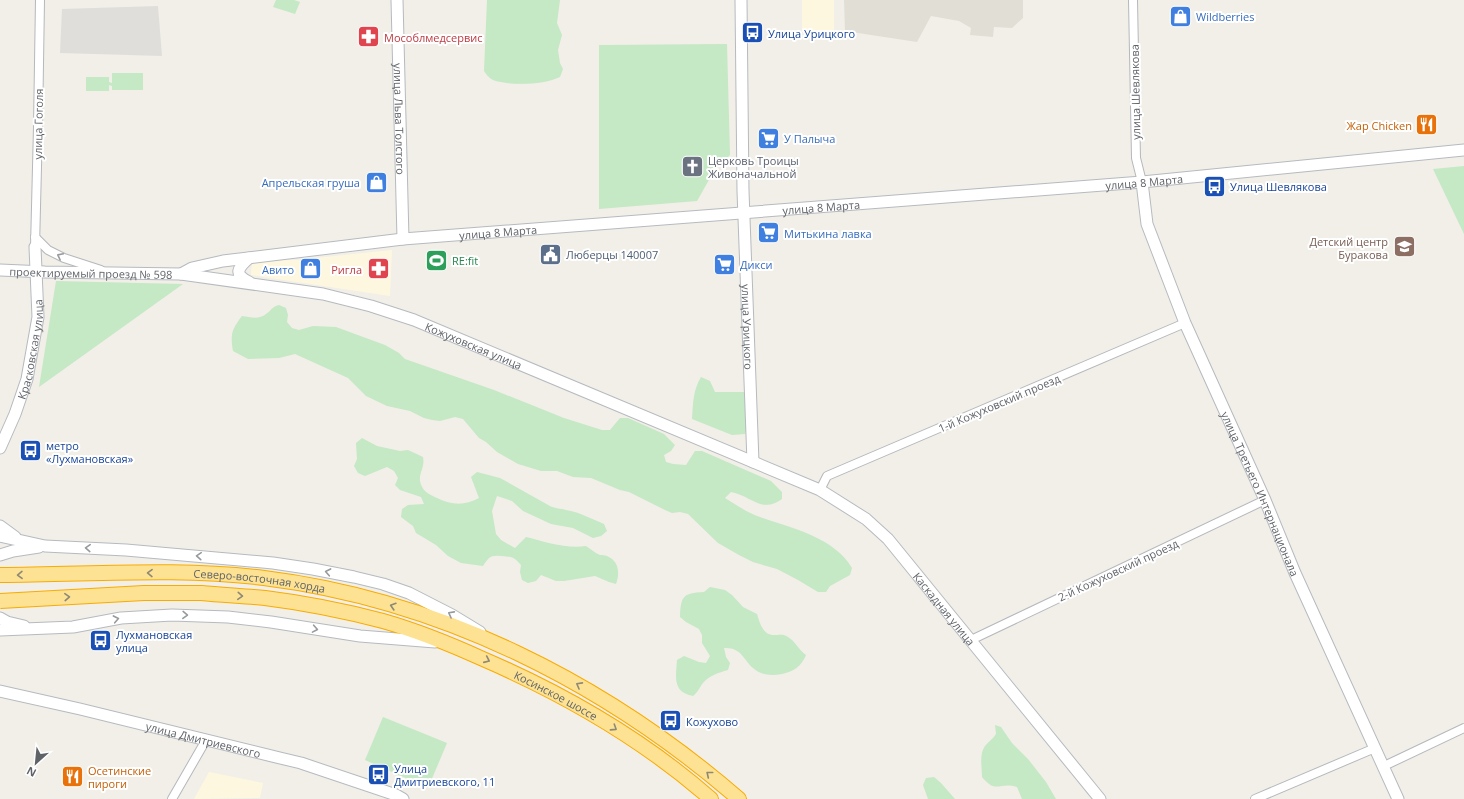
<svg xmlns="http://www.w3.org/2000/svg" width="1464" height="799" font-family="'Open Sans',sans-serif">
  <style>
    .commercial { fill: #fef7e0 }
    .industrial { fill: #e0deda }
    .education { fill: #e1ded6 }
    .green { fill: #c5e8c5 }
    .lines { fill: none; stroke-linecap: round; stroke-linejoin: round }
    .street-casing { stroke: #b5b8bc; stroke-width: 10 }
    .secondary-casing { stroke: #b6babf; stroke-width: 13 }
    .highway-casing { stroke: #f9ab00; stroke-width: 16 }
    .street { stroke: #fff; stroke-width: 8 }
    .secondary { stroke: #fff; stroke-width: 11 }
    .highway { stroke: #fde293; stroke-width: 14 }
    .highway-bridge-casing { stroke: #f9ab00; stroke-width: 16; stroke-linecap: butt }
    .highway-bridge { stroke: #fde293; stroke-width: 14 }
    .oneway { stroke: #979a9d }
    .oneway2 { stroke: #8e8975 }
    .labels { text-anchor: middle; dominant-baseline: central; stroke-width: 4; stroke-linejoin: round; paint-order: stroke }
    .shop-label { font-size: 11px; fill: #366cbe; stroke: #fff; text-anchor: start }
    .transit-label { font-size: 11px; fill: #164399; stroke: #fff; text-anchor: start }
    .health-label { font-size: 11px; fill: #be3a42; stroke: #fff; text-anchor: start }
    .street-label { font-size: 11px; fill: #5f6368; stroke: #fff }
    .food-label { font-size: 11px; fill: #c56008; stroke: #fff; text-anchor: end }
    .worship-label { font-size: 11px; fill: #5b616d; stroke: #fff; text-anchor: start }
    .education-label { font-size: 11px; fill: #785e54; stroke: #fff; text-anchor: end }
    .service-label { font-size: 11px; fill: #4e5e75; stroke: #fff; text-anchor: start }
    .leisure-label { font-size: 11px; fill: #27864d; stroke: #fff; text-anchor: start }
  </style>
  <rect width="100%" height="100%" fill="#f1efe8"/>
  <g class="commercial">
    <polygon points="802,0 834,0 834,33 802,32"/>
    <polygon points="392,250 390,296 251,275 252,261 296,260"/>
    <polygon points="209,772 263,783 260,798 194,799"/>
  </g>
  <polygon class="industrial" points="158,6 162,56 60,53 62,9"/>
  <polygon class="education" points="844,0 1023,0 1023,18 1012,28 994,27 993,37 970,35 971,28 959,21 931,16 917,42 845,31"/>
  <g class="green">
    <polygon points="276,0 294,0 300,2 295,14 273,7"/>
    <path d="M487,0H560L557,23L562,35L558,50L560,63L563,69L560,77C544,85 509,86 493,80C489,78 486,74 484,71Z"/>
    <polygon points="727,44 730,155 714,171 697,201 599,209 599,45"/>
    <polygon points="112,73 143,73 143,90 112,90 112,86 109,85 109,91 86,91 86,77 109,77 109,82 112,83"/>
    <polygon points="1464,166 1464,234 1433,169"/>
    <polygon points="56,281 183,284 39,387"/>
    <path d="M279,305L286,308L288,315L287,322L292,328L299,330L313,326L336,327L385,345L399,353L405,359L494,390L564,418L602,430H610L620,418H628L664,434L675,445L671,451L664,455L666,462L673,464L686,465L695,451H702L771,481L782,492V499C761,514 752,496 731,492L725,498C736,505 748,513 760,517C791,528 834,537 852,568L850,575L830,586L826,592H818L798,580L777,569L753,562L739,555L718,543L688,514L680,512L672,513L665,510L629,492L620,490L591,478L573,477L557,471H541L518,464L497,452L486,442L479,438L463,419L455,417L440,421L432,420L424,418L410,411L387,406L366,396L348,378L295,354L279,358L248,359L233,351C230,334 232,329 242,316C250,317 259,320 266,314C272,310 271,307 279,305Z"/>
    <path d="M701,377L710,381L715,392H745L748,421L745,434L732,435L692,419C693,404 693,390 701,377Z"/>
    <path d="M362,438L377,446L400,451L408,450L423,457C425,468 419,472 420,481C422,491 428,494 437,498C452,505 464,506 479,498L471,477L477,472L500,478L550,506C556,509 560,508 566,510C579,512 592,519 604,524L607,531L601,536L593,538L573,528L551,524L523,511L512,501L497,496L492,511L496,534L501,540L515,548L526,537C546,542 566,549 586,546C591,549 595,553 600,555C602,555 605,555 607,556C619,561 620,573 616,584L609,582L595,576L564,581H556L541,575L536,581L528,583L522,580L520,572L521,565C513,556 512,557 501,556C490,555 489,557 483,566L461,563L448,556L436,545L416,533L413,526L401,517L402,509L408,505L424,504L421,497L400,490L395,485L398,478L394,471L387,467L365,476L358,473L354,466L357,459L356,443Z"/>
    <path d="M710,587L725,590L732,595L743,607L757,614C760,624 763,636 776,635C782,635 783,634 788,637C795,641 799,650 806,655C803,663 797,669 789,672C777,676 763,677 753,668C743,659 741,647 724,648L726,657L730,663L728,670C718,673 710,675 703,683C699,688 699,691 693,696C672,692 676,677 677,660L684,656L699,662L706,663L710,656L702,643V635L699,629L686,622L680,617C681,597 682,593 704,592Z"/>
    <polygon points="383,717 447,743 428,788 365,760"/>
    <path d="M995,725L1001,727L1012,743L1028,759L1046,782L1056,799H1022L1017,787C999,781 997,795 982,777C982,767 979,754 985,746C989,741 993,739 996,734Z"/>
    <polygon points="934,777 941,783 955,799 928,799 923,785 926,778"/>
  </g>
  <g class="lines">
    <defs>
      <g id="street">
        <polyline points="1133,0 1136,158 1142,182"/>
        <polyline points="35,237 48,250 64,258 101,270"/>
        <polyline points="35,247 38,127 40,0"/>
        <polyline points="820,490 827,476 834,473 1185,323"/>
        <polyline points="971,640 1265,500"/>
        <polyline points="1384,766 1464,728"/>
        <polyline points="172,799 206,740"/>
        <polyline points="1255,799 1375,748"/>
      </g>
      <g id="secondary">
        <path id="s1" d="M397,0L403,239"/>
        <path id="s2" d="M741,0L743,191L753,462"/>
        <path id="s3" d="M1142,182L1147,224L1185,323L1265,500L1295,573L1398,799"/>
        <path d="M249,258C238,268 233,274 249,282"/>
        <path id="s4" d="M0,270L45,272L181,274L323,294L371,306L414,320L820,490L866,519L888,539L1100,799"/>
        <path id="s5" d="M181,274L192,268L223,261L403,239L1142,182L1464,150"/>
        <path id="s6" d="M0,448L15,414L27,379L38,317L35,247"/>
        <polyline points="0,526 15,537"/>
        <polyline points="0,536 45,546 126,550 273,563 313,569 354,577 383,584 409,593 452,615 480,632"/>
        <polyline points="0,555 13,551 39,547"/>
        <polyline points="0,618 7,622 24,626"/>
        <polyline points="0,630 73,627 121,618 172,615 228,617 271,622 360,636 435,642"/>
        <path id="s7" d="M0,691L80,709L280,758L301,763L396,795L403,799"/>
      </g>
      <g id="highway">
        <path id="s8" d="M0,575C88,575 176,567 264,578C441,600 605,683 739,799"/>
        <path id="s9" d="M201,593C222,595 244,596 265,598C305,603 345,611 383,621C418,631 450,644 483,659C564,694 644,740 711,799"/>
      </g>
    </defs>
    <use href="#street" class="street-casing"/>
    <use href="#secondary" class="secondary-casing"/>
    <use href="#highway" class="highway-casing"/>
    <use href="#street" class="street"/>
    <use href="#secondary" class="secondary"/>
    <use href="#highway" class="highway"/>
    <defs>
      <polyline id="highway-bridge" points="0,601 144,593 201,593"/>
    </defs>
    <use href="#highway-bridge" class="highway-bridge-casing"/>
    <use href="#highway-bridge" class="highway-bridge"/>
  </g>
  <defs><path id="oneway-chevron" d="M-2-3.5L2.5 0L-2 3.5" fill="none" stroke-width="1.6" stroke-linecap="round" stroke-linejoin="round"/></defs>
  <g class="oneway">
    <use href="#oneway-chevron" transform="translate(60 256) rotate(-153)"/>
    <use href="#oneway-chevron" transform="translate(88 548) rotate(-177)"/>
    <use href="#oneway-chevron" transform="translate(199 556) rotate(-176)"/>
    <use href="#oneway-chevron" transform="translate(328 572) rotate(-169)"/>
    <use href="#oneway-chevron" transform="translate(451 614) rotate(-152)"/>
    <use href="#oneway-chevron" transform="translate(185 615) rotate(2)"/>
    <use href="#oneway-chevron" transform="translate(116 619) rotate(-11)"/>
    <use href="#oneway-chevron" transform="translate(315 629) rotate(10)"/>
  </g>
  <g class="oneway2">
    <use href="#oneway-chevron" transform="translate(150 573) rotate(-179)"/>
    <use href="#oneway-chevron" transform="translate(20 575) rotate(179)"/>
    <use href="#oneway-chevron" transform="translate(240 596) rotate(4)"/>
    <use href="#oneway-chevron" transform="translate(67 597) rotate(-3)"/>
    <use href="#oneway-chevron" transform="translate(393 606) rotate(-163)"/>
    <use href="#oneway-chevron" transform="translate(487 660) rotate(24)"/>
    <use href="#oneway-chevron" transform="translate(579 685) rotate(-151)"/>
    <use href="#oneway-chevron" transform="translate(614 728) rotate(33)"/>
    <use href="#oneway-chevron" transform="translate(709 774) rotate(-141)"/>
  </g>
  <defs>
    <symbol id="shop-square" viewBox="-11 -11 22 22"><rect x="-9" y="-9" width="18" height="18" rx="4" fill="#3f7fe0" stroke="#fff"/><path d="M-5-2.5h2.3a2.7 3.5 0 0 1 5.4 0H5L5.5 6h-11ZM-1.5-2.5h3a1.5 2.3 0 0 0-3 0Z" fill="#fff"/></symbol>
    <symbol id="bus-square" viewBox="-11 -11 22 22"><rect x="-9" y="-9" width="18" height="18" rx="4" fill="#1a4fb4" stroke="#fff"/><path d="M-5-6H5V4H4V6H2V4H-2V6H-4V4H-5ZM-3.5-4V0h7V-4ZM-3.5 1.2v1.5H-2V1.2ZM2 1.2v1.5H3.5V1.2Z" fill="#fff"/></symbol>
    <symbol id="pharmacy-square" viewBox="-11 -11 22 22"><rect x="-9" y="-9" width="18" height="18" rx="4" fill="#e0444e" stroke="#fff"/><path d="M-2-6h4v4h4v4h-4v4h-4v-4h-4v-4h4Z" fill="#fff"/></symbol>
    <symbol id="restaurant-square" viewBox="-11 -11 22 22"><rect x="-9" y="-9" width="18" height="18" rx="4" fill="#e8710a" stroke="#fff"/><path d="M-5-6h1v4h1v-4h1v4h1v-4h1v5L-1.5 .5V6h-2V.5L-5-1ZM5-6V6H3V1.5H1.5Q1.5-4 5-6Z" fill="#fff"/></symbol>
    <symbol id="supermarket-square" viewBox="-11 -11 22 22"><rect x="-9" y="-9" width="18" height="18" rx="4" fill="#3f7fe0" stroke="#fff"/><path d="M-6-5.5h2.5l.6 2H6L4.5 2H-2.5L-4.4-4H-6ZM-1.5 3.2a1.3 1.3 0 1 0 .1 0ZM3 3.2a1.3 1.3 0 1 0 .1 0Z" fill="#fff"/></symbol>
    <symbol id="church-square" viewBox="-11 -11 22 22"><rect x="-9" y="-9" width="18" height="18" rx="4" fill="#6b7280" stroke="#fff"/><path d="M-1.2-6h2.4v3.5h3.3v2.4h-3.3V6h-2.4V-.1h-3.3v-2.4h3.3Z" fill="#fff"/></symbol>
    <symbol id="school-square" viewBox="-11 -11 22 22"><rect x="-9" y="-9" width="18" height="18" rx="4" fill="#8d6e63" stroke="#fff"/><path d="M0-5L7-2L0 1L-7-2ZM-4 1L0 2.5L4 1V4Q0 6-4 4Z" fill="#fff"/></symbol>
    <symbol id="civic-square" viewBox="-11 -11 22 22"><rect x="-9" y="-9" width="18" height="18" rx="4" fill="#5c6f8a" stroke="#fff"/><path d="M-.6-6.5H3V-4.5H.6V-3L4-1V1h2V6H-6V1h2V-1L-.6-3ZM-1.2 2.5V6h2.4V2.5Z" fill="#fff"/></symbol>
    <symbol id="stadium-square" viewBox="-11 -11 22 22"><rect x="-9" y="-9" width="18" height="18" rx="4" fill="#2e9e5b" stroke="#fff"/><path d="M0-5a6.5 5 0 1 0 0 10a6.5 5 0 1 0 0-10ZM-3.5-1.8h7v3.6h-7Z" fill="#fff"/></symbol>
  </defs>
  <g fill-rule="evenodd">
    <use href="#shop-square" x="1168" y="4" width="25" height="25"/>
    <use href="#bus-square" x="740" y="20" width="25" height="25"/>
    <use href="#pharmacy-square" x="356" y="24" width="25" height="25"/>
    <use href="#restaurant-square" x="1414" y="112" width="25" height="25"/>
    <use href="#supermarket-square" x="756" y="126" width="25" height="25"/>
    <use href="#church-square" x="680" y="154" width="25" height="25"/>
    <use href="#shop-square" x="364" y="170" width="25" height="25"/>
    <use href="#bus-square" x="1202" y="174" width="25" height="25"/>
    <use href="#supermarket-square" x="756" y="220" width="25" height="25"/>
    <use href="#school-square" x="1392" y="234" width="25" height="25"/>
    <use href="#civic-square" x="538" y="242" width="25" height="25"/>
    <use href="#stadium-square" x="424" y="248" width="25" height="25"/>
    <use href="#supermarket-square" x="712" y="252" width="25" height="25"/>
    <use href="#shop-square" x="298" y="256" width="25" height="25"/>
    <use href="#pharmacy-square" x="366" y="256" width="25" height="25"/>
    <use href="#bus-square" x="18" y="438" width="25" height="25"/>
    <use href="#bus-square" x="88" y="628" width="25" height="25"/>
    <use href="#bus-square" x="658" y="708" width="25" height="25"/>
    <use href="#bus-square" x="366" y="762" width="25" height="25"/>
    <use href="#restaurant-square" x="60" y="764" width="25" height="25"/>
  </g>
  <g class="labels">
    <g class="shop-label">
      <text x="1196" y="16">Wildberries</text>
      <text x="784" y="138">У Палыча</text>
      <text x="360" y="182" text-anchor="end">Апрельская груша</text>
      <text x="784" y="233">Митькина лавка</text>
      <text x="740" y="264">Дикси</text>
      <text x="294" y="269" text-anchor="end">Авито</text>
    </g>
    <g class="transit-label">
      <text x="768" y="33">Улица Урицкого</text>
      <text x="1230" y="186">Улица Шевлякова</text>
      <text x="46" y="445">метро<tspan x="46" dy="13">«Лухмановская»</tspan></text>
      <text x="116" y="634">Лухмановская<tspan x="116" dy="13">улица</tspan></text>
      <text x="686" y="721">Кожухово</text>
      <text x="394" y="768">Улица<tspan x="394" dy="13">Дмитриевского, 11</tspan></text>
    </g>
    <g class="health-label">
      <text x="384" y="37">Мособлмедсервис</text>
      <text x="362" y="269" text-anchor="end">Ригла</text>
    </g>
    <g class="street-label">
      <text transform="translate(1135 92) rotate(-91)">улица Шевлякова</text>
      <text stroke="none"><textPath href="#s1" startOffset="119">улица Льва Толстого</textPath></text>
      <text transform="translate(38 124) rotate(-89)">улица Гоголя</text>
      <text stroke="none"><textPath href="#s5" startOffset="969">улица 8 Марта</textPath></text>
      <text stroke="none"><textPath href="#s5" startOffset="645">улица 8 Марта</textPath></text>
      <text stroke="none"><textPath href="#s5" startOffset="321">улица 8 Марта</textPath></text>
      <text stroke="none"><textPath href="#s4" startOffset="91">проектируемый проезд № 598</textPath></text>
      <text stroke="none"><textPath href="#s2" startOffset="327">улица Урицкого</textPath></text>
      <text stroke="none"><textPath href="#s4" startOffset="484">Кожуховская улица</textPath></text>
      <text stroke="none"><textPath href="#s6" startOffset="104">Красковская улица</textPath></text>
      <text transform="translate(999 403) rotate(-23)">1-й Кожуховский проезд</text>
      <text stroke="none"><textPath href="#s3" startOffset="335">улица Третьего Интернационала</textPath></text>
      <text transform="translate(1118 570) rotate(-25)">2-й Кожуховский проезд</text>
      <text stroke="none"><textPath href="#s8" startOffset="260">Северо-восточная хорда</textPath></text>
      <text stroke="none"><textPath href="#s4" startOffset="1033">Каскадная улица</textPath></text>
      <text stroke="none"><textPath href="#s9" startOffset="373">Косинское шоссе</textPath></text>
      <text stroke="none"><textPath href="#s7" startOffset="209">улица Дмитриевского</textPath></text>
    </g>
    <g class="food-label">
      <text x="1412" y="125">Жар Chicken</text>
      <text x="88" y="770" text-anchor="start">Осетинские<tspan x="88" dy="13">пироги</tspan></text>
    </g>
    <g class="worship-label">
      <text x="708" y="160">Церковь Троицы<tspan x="708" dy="13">Живоначальной</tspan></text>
    </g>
    <g class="education-label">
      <text x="1388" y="241">Детский центр<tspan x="1388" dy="13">Буракова</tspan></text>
    </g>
    <g class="service-label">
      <text x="566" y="254">Люберцы 140007</text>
    </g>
    <g class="leisure-label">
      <text x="452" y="260">RE:fit</text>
    </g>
  </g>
  <g transform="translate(36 763) rotate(207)" stroke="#ffffff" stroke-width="3" paint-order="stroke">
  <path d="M0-3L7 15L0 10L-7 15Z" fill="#5f6368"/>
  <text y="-6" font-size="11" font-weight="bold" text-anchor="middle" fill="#5f6368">N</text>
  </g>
</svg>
